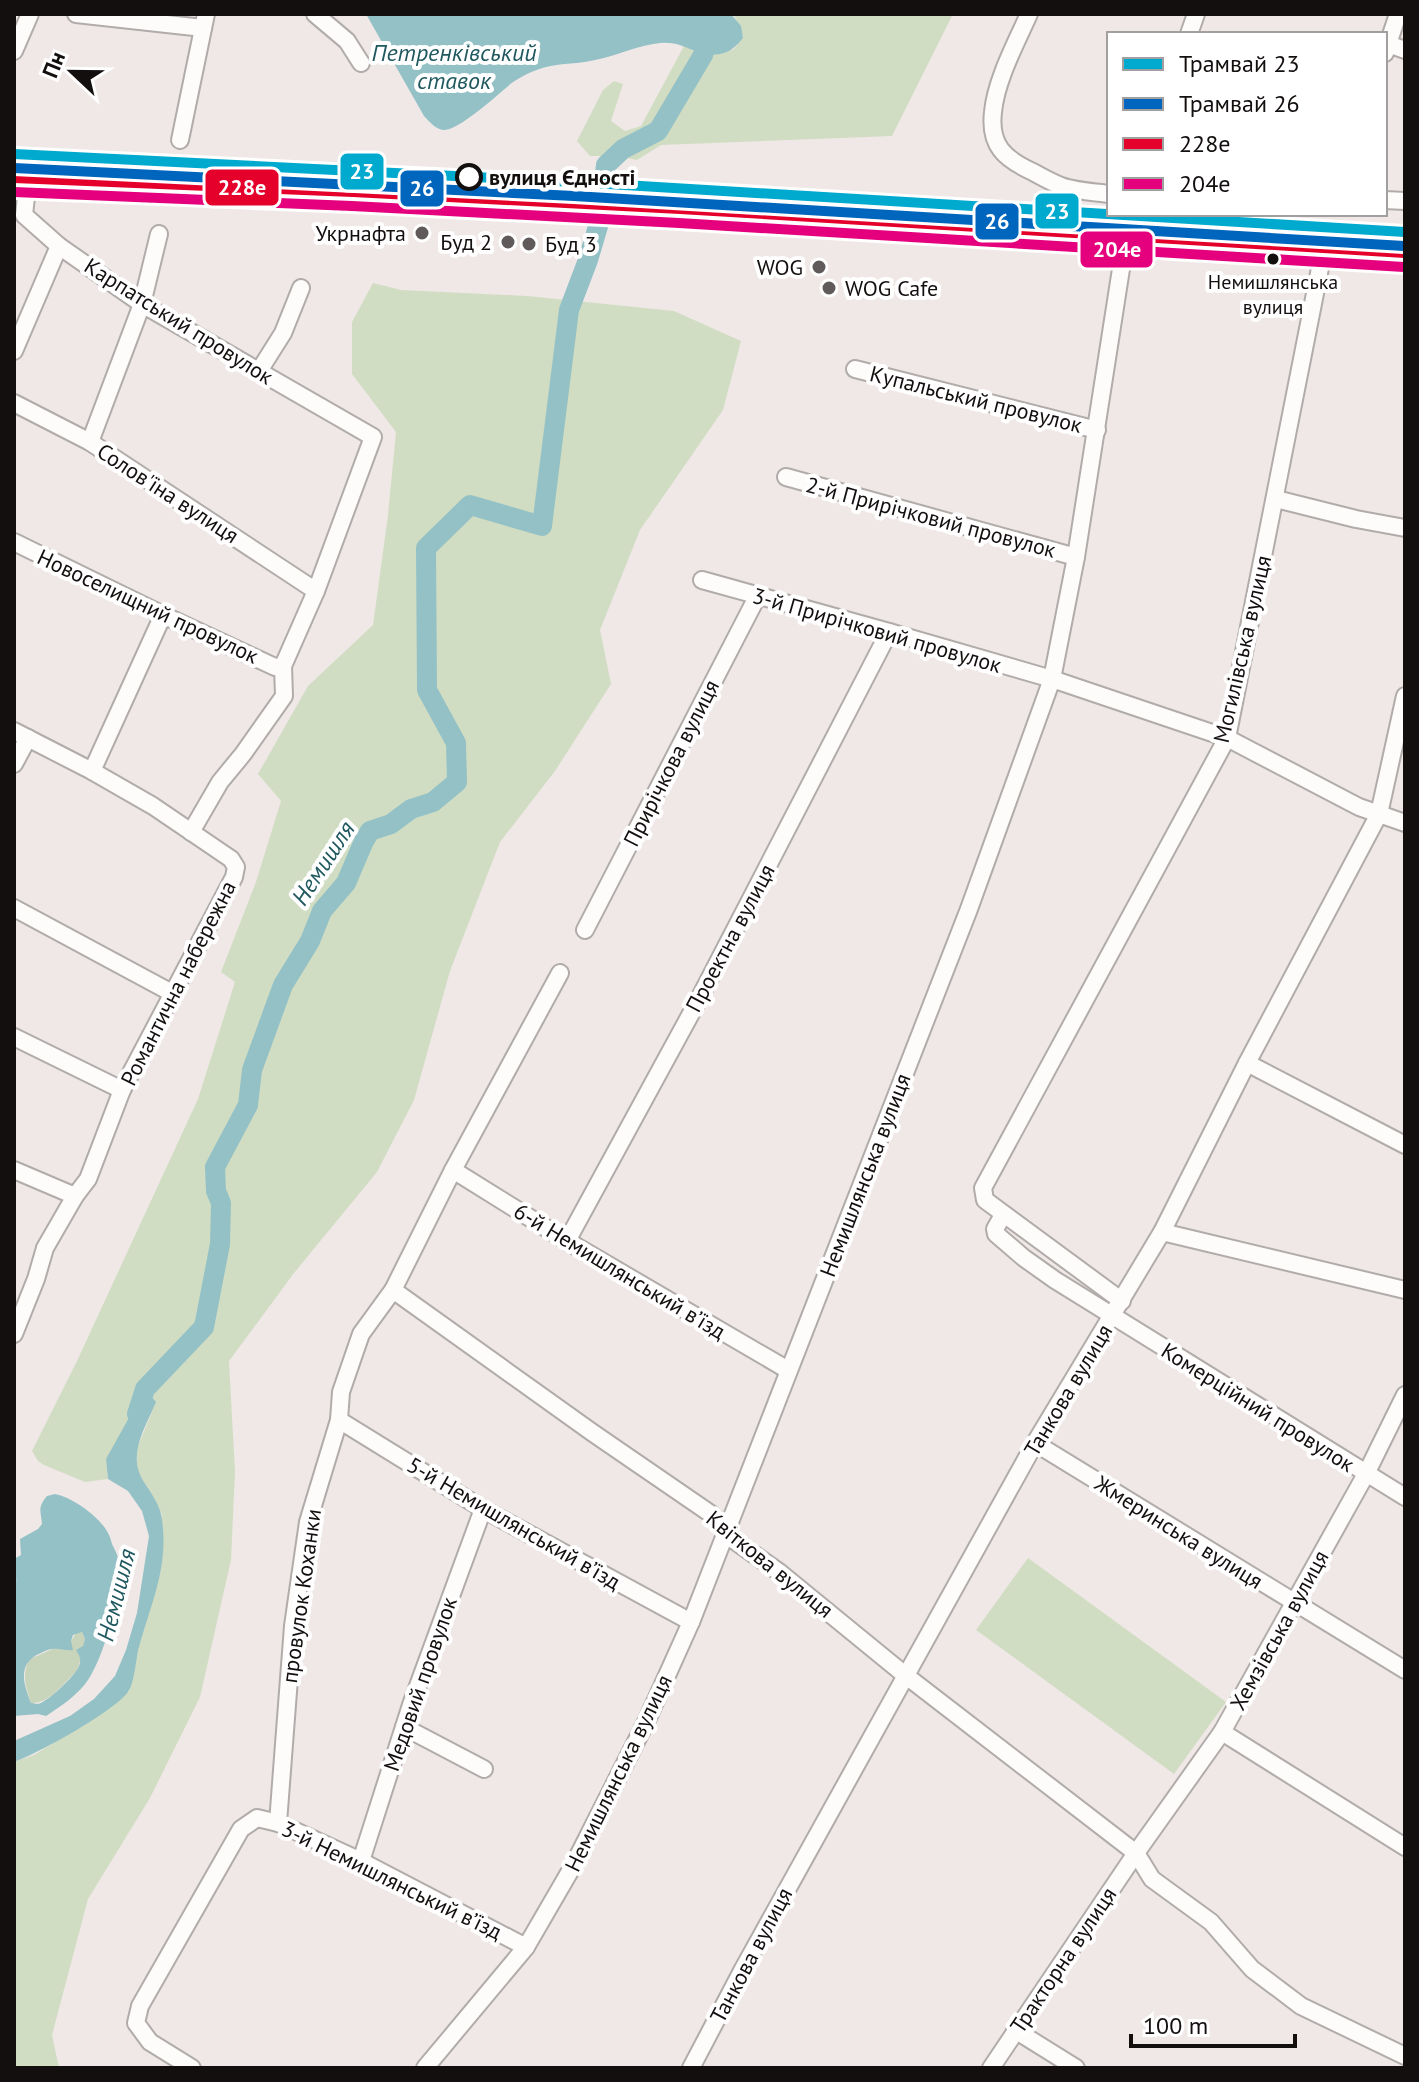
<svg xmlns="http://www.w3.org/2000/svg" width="1419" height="2082" font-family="'PT Sans',sans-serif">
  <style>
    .green { fill: #d1ddc3 }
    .forest { fill: #c9d5bb }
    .water { fill: #94c1c6; fill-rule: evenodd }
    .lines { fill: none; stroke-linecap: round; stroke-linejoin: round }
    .river { stroke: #94c1c6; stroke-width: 20 }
    .minor-casing { stroke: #b1acaa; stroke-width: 20 }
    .major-casing { stroke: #cac7c6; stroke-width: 24 }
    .minor { stroke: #fdfcfb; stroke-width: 16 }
    .major { stroke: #efe5e3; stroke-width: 20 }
    .bus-1-casing { stroke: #fff; stroke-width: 16 }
    .bus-2-casing { stroke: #fff; stroke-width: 16 }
    .bus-1 { stroke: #e4002b; stroke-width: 10 }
    .bus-2 { stroke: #e5007d; stroke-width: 10 }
    .tram-1-casing { stroke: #fff; stroke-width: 16 }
    .tram-2-casing { stroke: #fff; stroke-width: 16 }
    .tram-1 { stroke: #00a9ce; stroke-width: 10 }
    .tram-2 { stroke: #0065bd; stroke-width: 10 }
    .stop-dot { fill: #fff; stroke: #130f0e; stroke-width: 4 }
    .poi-dot { fill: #605b5a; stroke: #fff; stroke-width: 3 }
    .bus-dot { fill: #130f0e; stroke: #fff; stroke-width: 3 }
    .labels { text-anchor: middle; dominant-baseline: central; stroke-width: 8; stroke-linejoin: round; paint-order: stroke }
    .bus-label { font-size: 20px; fill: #130f0e; stroke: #fff }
    .stop-label { font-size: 22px; font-weight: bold; fill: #130f0e; stroke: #fff; text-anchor: start }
    .poi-label { font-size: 22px; fill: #130f0e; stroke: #fff; text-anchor: end }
    .street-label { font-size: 22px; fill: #130f0e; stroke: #fff }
    .water-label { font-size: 24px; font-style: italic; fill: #1f585f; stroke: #fff }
    .line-badge { stroke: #fff; stroke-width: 3 }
    .badge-label { font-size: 22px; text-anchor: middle; font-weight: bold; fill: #fff }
  </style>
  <rect width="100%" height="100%" fill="#efe8e6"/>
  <g class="green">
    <polygon points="731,14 953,14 892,136 661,145 637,160 615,156 590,156 577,141 603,90 614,81 623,84 611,121 625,131 641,126 684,46 703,55 724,53 734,49 743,37 734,15"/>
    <polygon points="373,283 401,290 527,296 674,311 741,341 723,410 640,530 600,630 611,684 555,771 500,842 450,971 414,1100 377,1172 294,1273 229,1361 235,1472 231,1560 200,1697 150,1798 88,1899 52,2035 59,2068 14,2068 14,1762 34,1755 106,1710 129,1691 139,1646 162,1515 151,1493 138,1473 136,1451 156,1402 106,1459 108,1479 85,1482 44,1465 38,1461 32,1451 77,1361 198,1099 235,982 221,972 256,882 281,801 258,774 308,686 373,625 388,515 396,432 352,374 352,322"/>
    <polygon points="1028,1558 1226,1702 1174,1774 976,1630"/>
  </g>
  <path class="forest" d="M82,1632L85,1639C82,1650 81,1663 76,1672C63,1683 50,1704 31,1703C26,1688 21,1673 30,1659L71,1641L76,1633Z"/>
  <g class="water">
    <path d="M366,14H731L741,26L743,38C737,45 733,50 724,53C697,60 686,40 660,43C638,45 616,56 595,60C579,64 562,63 546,67C534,70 524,75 513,82C499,93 459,131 443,130C435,129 429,121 424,116Z"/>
    <path d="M145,1389L156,1402C146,1427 126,1455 144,1482C151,1493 161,1506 162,1520C169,1569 150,1605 138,1651C136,1661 134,1684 128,1692C113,1712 39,1753 14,1762V1741L70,1716L94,1699L115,1676L126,1650L137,1613L149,1536L142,1511L128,1491L108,1479L106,1459Z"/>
    <path d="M55,1494C72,1497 100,1517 108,1533C110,1536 111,1541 112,1544C115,1550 118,1556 119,1561C122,1591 105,1655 88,1680C78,1695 61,1706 46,1716L38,1714L14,1716V1590C19,1579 14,1570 14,1559L21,1555L20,1539L38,1529L42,1524C41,1511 37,1508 47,1496ZM82,1632L85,1639L83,1646L76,1650C80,1656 82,1661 78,1668C74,1676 52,1697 44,1701C38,1705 38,1704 31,1703C23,1683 17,1663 41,1653C45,1651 49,1649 53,1649C61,1648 65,1651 73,1650L71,1641L73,1635Z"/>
  </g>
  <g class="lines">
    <path class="river" d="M137,1414L145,1389L204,1327L220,1244L221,1203L216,1191L215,1167L248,1105L252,1070L283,985L310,941L322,911L346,883L364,841L370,831L391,824L411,809L433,802L457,782L456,743L427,690L426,548L470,505L542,526L569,310L588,260L599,223L606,165L623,149L658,131L703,55C711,31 702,28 684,14"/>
    <defs>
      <g id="minor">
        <polyline points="76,14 203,28"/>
        <polyline points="315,14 347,41 361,63"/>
        <path d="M1029,14C1016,43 996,80 993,112C989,146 1005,159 1033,172C1042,177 1051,182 1061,186C1075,191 1093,192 1109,194"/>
        <polyline points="1189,34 1196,14"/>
        <polyline points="1388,44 1405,50"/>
        <polyline points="14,51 30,14"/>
        <polyline points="1385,53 1398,14"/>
        <polyline points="180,140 206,14"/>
        <polyline points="28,179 24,215 59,246 142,304 373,437 316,591 283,666 284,696 243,754 220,782 191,832"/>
        <polyline points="1385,200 1405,201"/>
        <polyline points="14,351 59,246"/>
        <polyline points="855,369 1097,430"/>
        <polyline points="259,371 283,333 301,288"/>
        <polyline points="14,403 90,442 316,591"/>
        <polyline points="90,442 142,304 159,234"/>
        <polyline points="786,477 1076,557"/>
        <polyline points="1276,499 1356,519 1405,528"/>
        <polyline points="14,542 163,615 275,667 283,666"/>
        <polyline points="702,580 889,632 1052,679 1227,738 1359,807 1405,823"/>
        <polyline points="14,731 92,771 153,806 231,859 236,867 234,877 122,1090 88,1179 75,1196 45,1248 36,1279 14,1334"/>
        <polyline points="14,764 28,738"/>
        <polyline points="92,771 163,615"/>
        <polyline points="14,908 172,993"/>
        <polyline points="585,930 757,597"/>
        <polyline points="14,1037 122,1090"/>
        <polyline points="1247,1063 1405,1145"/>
        <polyline points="14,1170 75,1196"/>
        <polyline points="453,1170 567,1241 788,1370"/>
        <polyline points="1003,1215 995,1229 996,1234 1024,1258 1055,1280 1405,1497"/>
        <polyline points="1162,1232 1405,1290"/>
        <polyline points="567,1241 700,997 889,632"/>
        <polyline points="393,1290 593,1433 711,1514 735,1541 779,1572 905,1675 1136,1853 1152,1879 1211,1922 1252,1969 1301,2006 1405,2056"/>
        <polyline points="1122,1301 985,1200 983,1188 1227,738 1324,248"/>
        <polyline points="339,1420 483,1509 691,1622"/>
        <polyline points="1035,1443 1405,1670"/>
        <polyline points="404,1727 484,1769"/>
        <polyline points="1222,1732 1405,1847"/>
        <polyline points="278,1823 293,1626 308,1522 339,1420 341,1392 361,1334 393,1290 453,1170 560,973"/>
        <polyline points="361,1861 411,1705 483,1509"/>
        <polyline points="1015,2030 1076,2068"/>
        <polyline points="192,2068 150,2042 136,2023 140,2006 241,1829 257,1818 278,1823 361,1861 526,1947"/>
        <polyline points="425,2068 526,1947 573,1866 647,1720 691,1622 969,909 1052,679 1076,557 1126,237 1132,214"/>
        <polyline points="691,2068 743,1969 1035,1443 1162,1232 1247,1063 1379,814 1405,696"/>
        <polyline points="991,2068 1136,1853 1222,1732 1366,1474 1405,1395"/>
      </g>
      <polyline id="major" points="14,178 353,192 680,209 1405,253"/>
    </defs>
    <use href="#minor" class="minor-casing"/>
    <use href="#major" class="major-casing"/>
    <use href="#minor" class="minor"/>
    <use href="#major" class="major"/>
    <defs>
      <polyline id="bus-1" points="14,178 353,192 680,209 1405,253"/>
      <polyline id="bus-2" points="14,192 352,206 679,223 1404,267"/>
    </defs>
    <use href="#bus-1" class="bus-1-casing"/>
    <use href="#bus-2" class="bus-2-casing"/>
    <use href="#bus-1" class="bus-1"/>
    <use href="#bus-2" class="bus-2"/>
    <defs>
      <polyline id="tram-1" points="14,154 575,182 1405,232"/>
      <polyline id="tram-2" points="14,168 574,196 1404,246"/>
    </defs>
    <use href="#tram-1" class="tram-1-casing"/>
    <use href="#tram-2" class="tram-2-casing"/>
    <use href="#tram-1" class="tram-1"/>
    <use href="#tram-2" class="tram-2"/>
  </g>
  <circle class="stop-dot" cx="469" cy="177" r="12"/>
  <g class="poi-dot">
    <circle cx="422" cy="233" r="8"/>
    <circle cx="508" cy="242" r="8"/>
    <circle cx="529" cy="244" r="8"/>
    <circle cx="819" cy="267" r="8"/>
    <circle cx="829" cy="288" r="8"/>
  </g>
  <circle class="bus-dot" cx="1273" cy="259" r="7"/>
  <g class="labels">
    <g class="bus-label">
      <text x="1273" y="282">Немишлянська<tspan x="1273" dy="25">вулиця</tspan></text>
    </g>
    <g class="stop-label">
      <text x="489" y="177">вулиця Єдності</text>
    </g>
    <g class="poi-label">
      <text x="406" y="233">Укрнафта</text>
      <text x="492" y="242">Буд 2</text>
      <text x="545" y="244" text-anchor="start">Буд 3</text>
      <text x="803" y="267">WOG</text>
      <text x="845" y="288" text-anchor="start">WOG Cafe</text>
    </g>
    <g class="street-label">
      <text transform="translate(179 321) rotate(32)">Карпатський провулок</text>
      <text transform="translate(976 399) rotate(14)">Купальський провулок</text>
      <text transform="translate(168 493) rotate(33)">Солов'їна вулиця</text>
      <text transform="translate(931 517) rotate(15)">2-й Прирічковий провулок</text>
      <text transform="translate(148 606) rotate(25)">Новоселищний провулок</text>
      <text transform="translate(877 630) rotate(16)">3-й Прирічковий провулок</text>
      <text transform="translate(1242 649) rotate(-77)">Могилівська вулиця</text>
      <text transform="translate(671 763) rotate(-63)">Прирічкова вулиця</text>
      <text transform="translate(730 938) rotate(-62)">Проектна вулиця</text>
      <text transform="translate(178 983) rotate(-63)">Романтична набережна</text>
      <text transform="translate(865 1175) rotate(-69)">Немишлянська вулиця</text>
      <text transform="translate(620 1271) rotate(31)">6-й Немишлянський в’їзд</text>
      <text transform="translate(1068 1390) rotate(-59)">Танкова вулиця</text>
      <text transform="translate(1258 1407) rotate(32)">Комерційний провулок</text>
      <text transform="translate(514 1523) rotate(30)">5-й Немишлянський в’їзд</text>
      <text transform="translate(1179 1532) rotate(32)">Жмеринська вулиця</text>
      <text transform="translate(770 1564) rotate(39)">Квіткова вулиця</text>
      <text transform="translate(301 1596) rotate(-82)">провулок Коханки</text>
      <text transform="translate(1279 1630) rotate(-61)">Хемзівська вулиця</text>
      <text transform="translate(420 1684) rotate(-71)">Медовий провулок</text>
      <text transform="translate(618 1773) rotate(-64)">Немишлянська вулиця</text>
      <text transform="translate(392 1880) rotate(26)">3-й Немишлянський в’їзд</text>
      <text transform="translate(751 1955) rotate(-62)">Танкова вулиця</text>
      <text transform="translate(1063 1960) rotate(-56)">Тракторна вулиця</text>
    </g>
    <g class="water-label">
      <text x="454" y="52">Петренківський<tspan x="454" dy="28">ставок</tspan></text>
      <text transform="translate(323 863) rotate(-57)">Немишля</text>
      <text transform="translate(116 1595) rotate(-76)">Немишля</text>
    </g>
  </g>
  <g class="line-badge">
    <rect x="339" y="152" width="46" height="39" rx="8" fill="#00a9ce"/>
    <rect x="204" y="168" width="76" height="39" rx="8" fill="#e4002b"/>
    <rect x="399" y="169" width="46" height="39" rx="8" fill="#0065bd"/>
    <rect x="1034" y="192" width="46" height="38" rx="8" fill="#00a9ce"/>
    <rect x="974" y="202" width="46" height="39" rx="8" fill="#0065bd"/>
    <rect x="1079" y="230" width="75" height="39" rx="8" fill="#e5007d"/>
  </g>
  <g class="badge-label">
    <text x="362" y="179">23</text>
    <text x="242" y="195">228е</text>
    <text x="422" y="196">26</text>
    <text x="1057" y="219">23</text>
    <text x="997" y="229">26</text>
    <text x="1117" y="257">204е</text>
  </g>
  <rect width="1419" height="2082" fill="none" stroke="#130f0e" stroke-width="32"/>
  <rect x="1107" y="32" width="280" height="184" fill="#ffffff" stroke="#a19f9f" stroke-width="2"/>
  <rect x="1123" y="58" width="40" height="12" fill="#00a9ce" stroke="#a19f9f" stroke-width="2"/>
  <text x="1179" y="72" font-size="24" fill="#130f0e">Трамвай 23</text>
  <rect x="1123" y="98" width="40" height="12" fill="#0065bd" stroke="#a19f9f" stroke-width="2"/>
  <text x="1179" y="112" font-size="24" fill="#130f0e">Трамвай 26</text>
  <rect x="1123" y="138" width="40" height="12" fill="#e4002b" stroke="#a19f9f" stroke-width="2"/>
  <text x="1179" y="152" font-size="24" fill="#130f0e">228е</text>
  <rect x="1123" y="178" width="40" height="12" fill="#e5007d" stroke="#a19f9f" stroke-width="2"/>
  <text x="1179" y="192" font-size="24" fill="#130f0e">204е</text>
  <g transform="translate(72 72) rotate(292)" stroke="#ffffff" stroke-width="6" paint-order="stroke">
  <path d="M0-6L14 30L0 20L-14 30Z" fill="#130f0e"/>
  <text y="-12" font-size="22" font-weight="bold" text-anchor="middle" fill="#130f0e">Пн</text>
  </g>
  <path d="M1131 2034v12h164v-12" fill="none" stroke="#130f0e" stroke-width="4"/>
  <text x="1143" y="2034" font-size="24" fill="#130f0e" stroke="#ffffff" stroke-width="6" paint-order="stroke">100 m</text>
</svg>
